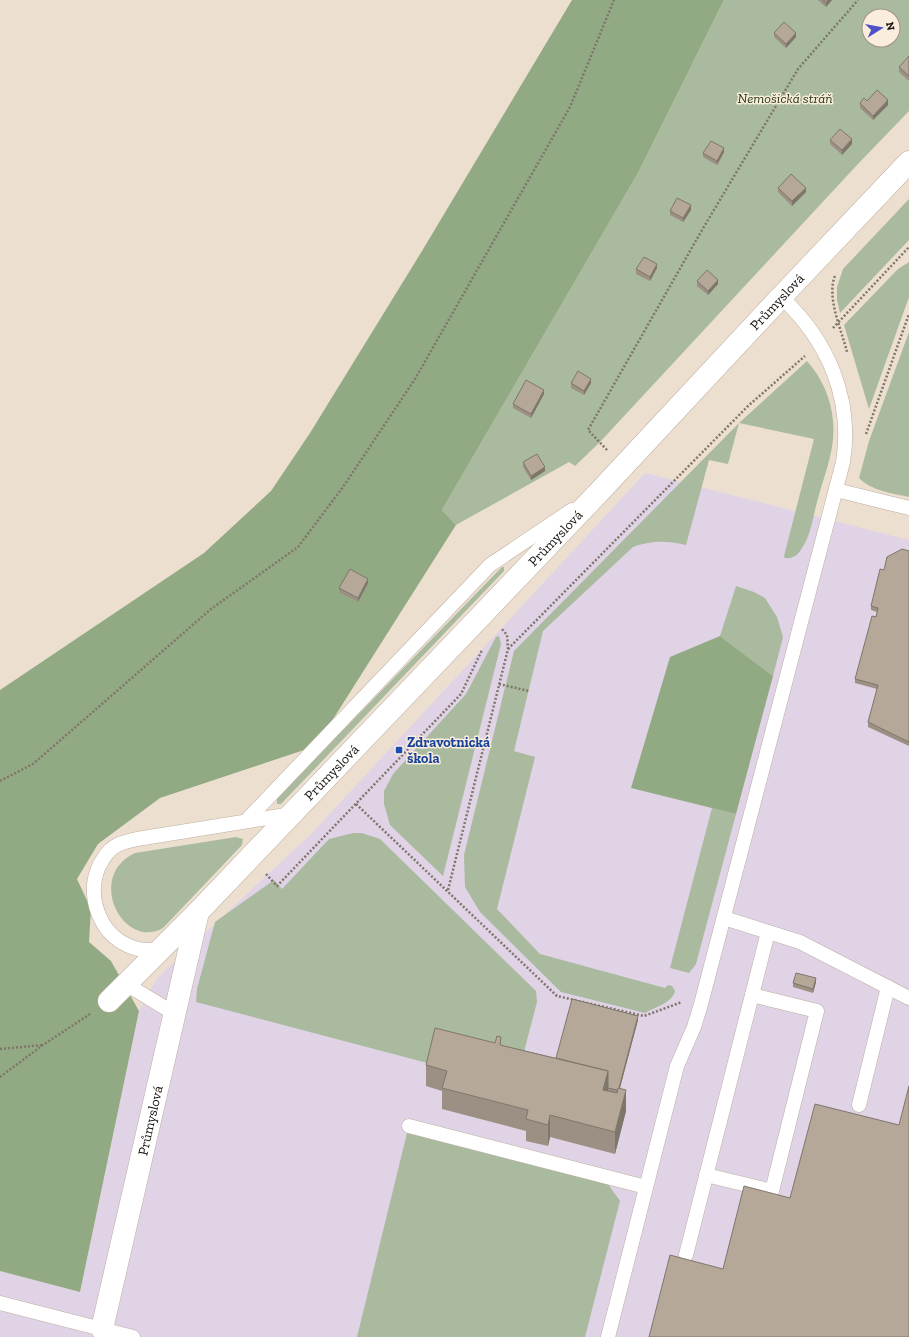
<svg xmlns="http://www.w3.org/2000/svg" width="909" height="1337" font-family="'Zilla Slab',serif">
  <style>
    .industrial { fill: #e0d3e6 }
    .green { fill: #a9ba9f; fill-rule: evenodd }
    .forest { fill: #92aa84 }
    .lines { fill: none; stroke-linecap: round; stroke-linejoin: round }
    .service-casing { stroke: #bdafa1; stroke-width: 15 }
    .minor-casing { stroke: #bdafa1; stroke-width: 23 }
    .path { stroke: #7e756b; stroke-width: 2.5; stroke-dasharray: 2 2; stroke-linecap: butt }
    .service { stroke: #fff; stroke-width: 14 }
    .minor { stroke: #fff; stroke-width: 22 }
    .wall { fill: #9c9084 }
    .shaded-wall { fill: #7f766b }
    .building { fill: #b5a899; stroke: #7f766b }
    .transit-dot { fill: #1a4fb4; stroke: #fbeddd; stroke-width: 1.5 }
    .labels { text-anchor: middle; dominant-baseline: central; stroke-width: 3; stroke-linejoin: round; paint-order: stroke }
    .park-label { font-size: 14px; font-style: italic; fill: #1d350a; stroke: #fbeddd }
    .street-label { font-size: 14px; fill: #16110c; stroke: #fbeddd }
    .transit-label { font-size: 14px; font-weight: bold; fill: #164399; stroke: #fbeddd; text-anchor: start }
  </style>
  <rect width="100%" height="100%" fill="#eddfd0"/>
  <polygon class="industrial" points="645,473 909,540 909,1337 0,1337 0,1271 80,1292 139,1011 157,978 312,833"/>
  <g class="green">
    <path d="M724,0H909V111L857,165L600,442L575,466L569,462L456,525L442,510L638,173ZM869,16H893V40H869Z"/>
    <polygon points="909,199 909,240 840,313 837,300 837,287 843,269"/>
    <polygon points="909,262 909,297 869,409 844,325 898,269"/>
    <path d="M909,332V497C891,493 872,491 859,478L869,441Z"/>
    <path d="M807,361C822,378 831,398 833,421C836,449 824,475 817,502C813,517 811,535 802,548C798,555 793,559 785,558L784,556L814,439L739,423L728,464L709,460L686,545C665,541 654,540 633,547L543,631L514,751L535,757L497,909L540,954L665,988L668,985L672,986L675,991C672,1003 655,1007 645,1013L561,992L480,912L465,887L464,855L514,651L739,423Z"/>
    <polygon points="502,567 504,567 504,571 281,804 277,804 277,798"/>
    <polygon points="736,586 754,592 765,598 777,617 783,637 773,676 720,636"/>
    <polygon points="499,636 501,644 443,876 390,825 384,804 384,791 393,774 466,694 496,637"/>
    <polygon points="712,808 736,814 696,964 689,973 670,968"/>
    <polygon points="353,833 362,833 380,839 536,991 537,1002 519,1071 431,1064 196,1002 197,989 215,922 274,880 282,889 329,839"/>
    <path d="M236,837L243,839L242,845L163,928C123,951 85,876 135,853Z"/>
    <polygon points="407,1133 608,1184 620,1201 585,1337 357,1337"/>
  </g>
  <g class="forest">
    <polygon points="572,0 724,0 638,173 442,510 456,525 316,746 160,798 98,844 77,879 91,909 89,942 111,961 139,1011 80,1292 0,1271 0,690 204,553 271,491 310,433 422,251"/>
    <polygon points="720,636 773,676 736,814 631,788 670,657"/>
  </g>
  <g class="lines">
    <defs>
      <g id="service">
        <polyline points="836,490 909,508"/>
        <polyline points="246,821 490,565 572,510"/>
        <polyline points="724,918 800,942 909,998"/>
        <path d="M162,947C151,952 141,951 129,946C99,933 86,896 99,866C103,859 107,851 114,847C121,842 129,841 137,839L292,814"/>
        <polyline points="126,984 175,1014"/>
        <polyline points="859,1105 888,987"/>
        <polyline points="409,1126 646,1187"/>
        <polyline points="706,1175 772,1191 817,1011 752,995"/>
        <polyline points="686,1255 768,932"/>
        <polyline points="0,1303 133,1337"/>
        <path d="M608,1337L677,1066L694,1027L701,1004L843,462C853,399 828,340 781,297"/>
      </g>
      <g id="minor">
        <path id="s1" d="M109,1001L198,912L602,489L781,297L909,162"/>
        <path id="s2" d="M102,1329L198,912"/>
      </g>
    </defs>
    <use href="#service" class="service-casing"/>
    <use href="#minor" class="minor-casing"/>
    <g class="path">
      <path d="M835,276C826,297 842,331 847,352"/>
      <polyline points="833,328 909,247"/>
      <polyline points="866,434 909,314"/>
      <polyline points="607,450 588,430 702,230 798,69 858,0"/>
      <polyline points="508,649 748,406 805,356"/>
      <polyline points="499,684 529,691"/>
      <polyline points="0,781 33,764 211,609 298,547 343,487 415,379 570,107 614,0"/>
      <polyline points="356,804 557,996 644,1016 682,1002"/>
      <polyline points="266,874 277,886 461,694 482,650"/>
      <polyline points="448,890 508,649 507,635 501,628"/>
      <polyline points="0,1049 43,1045"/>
      <polyline points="0,1077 43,1045 90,1014"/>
    </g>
    <use href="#service" class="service"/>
    <use href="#minor" class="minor"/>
  </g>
  <g class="wall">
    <polygon points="818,0 832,0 826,7"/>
    <polygon points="774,33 796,37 786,48 774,37"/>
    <polygon points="909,57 909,81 899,72 899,67"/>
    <polygon points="867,101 888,105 873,120 860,108 860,103"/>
    <polygon points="830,140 852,144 842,155 830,144"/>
    <polygon points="724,152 717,165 703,157 703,153"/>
    <polygon points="778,188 806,192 792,206 778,192"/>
    <polygon points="691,210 683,222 670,215 670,211"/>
    <polygon points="657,268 650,281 636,274 636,269"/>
    <polygon points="697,281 718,284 708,295 697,286"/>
    <polygon points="571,383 591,383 584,395 571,388"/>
    <polygon points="544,394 531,418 513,408 513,404"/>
    <polygon points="523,462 545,471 531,480 523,467"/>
    <polygon points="909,551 909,746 868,727 868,722 877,689 855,683 855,679 877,612 871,610 871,606 884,570"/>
    <polygon points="368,583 358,602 339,592 339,588"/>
    <polygon points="816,982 813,993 793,987 793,983"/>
    <polygon points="638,1020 620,1088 626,1111 615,1154 550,1137 548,1146 526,1141 526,1131 442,1109 442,1091 426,1086 426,1065 501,1045 556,1058"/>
  </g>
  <g class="shaded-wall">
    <polygon points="828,0 832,0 826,7 826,3"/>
    <polygon points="796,33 796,37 786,48 786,44"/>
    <polygon points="888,100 888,105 873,120 873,116"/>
    <polygon points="852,139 852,144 842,155 842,150"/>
    <polygon points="724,148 724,152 717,165 717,161"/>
    <polygon points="806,188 806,192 792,206 792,201"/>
    <polygon points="691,205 691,210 683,222 683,218"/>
    <polygon points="657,264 657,268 650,281 650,277"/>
    <polygon points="718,280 718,284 708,295 708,291"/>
    <polygon points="591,379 591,383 584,395 584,391"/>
    <polygon points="544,390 544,394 531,418 531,414"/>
    <polygon points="545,467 545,471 531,480 531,476"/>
    <polygon points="368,579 368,583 358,602 358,598"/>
    <polygon points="816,978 816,982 813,993 813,989"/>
    <polygon points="638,1016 638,1020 618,1095 618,1090"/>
    <polygon points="608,1071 608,1092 603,1090"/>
    <polygon points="626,1090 626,1111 615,1154 615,1132"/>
    <polygon points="550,1115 550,1137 548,1146 548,1125"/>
  </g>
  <g class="building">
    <polygon points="823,0 828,0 826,3"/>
    <polygon points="784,22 796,33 786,44 774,33"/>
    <polygon points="909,56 909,76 899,67"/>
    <polygon points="877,90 888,100 873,116 860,103 864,98 867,101"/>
    <polygon points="840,129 852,139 842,150 830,140"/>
    <polygon points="711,141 724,148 717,161 703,153"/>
    <polygon points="791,174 806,188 792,201 778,188"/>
    <polygon points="677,198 691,205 683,218 670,211"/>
    <polygon points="644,257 657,264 650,277 636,269"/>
    <polygon points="707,270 718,280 708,291 697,281"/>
    <polygon points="578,371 591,379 584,391 571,383"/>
    <polygon points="526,380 544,390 531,414 513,404"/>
    <polygon points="537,454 545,467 531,476 523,462"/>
    <polygon points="902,549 909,551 909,742 868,722 878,685 855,679 872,616 876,617 878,608 871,606 880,569 884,570 887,557"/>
    <polygon points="350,569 368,579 358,598 339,588"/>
    <polygon points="796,973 816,978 813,989 793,983"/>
    <polygon points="572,999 638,1016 619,1088 617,1090 608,1088 608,1071 556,1058"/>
    <polygon points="435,1028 495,1043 497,1036 501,1037 500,1045 608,1071 603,1090 617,1093 618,1088 626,1090 615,1132 550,1115 548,1125 526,1119 528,1110 442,1088 447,1071 426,1065"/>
    <polygon points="909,1086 909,1337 649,1337 670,1255 723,1269 744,1186 790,1198 815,1104 899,1125"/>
  </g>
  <rect class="transit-dot" x="395" y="746" width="8" height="8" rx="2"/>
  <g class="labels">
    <g class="park-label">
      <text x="785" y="98">Nemošická stráň</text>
    </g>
    <g class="street-label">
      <text stroke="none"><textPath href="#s1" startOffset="967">Průmyslová</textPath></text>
      <text stroke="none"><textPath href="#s1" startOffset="643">Průmyslová</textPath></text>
      <text stroke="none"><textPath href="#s1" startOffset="319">Průmyslová</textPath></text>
      <text stroke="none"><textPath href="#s2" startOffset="214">Průmyslová</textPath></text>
    </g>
    <g class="transit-label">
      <text x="407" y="742">Zdravotnická<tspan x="407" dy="16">škola</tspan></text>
    </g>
  </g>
  <g transform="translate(881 28) rotate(79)"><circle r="19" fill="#fbeddd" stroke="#9f9589"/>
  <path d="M0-3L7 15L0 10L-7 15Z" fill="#4e50c6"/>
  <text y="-6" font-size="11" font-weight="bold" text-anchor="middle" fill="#16110c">N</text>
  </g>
</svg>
